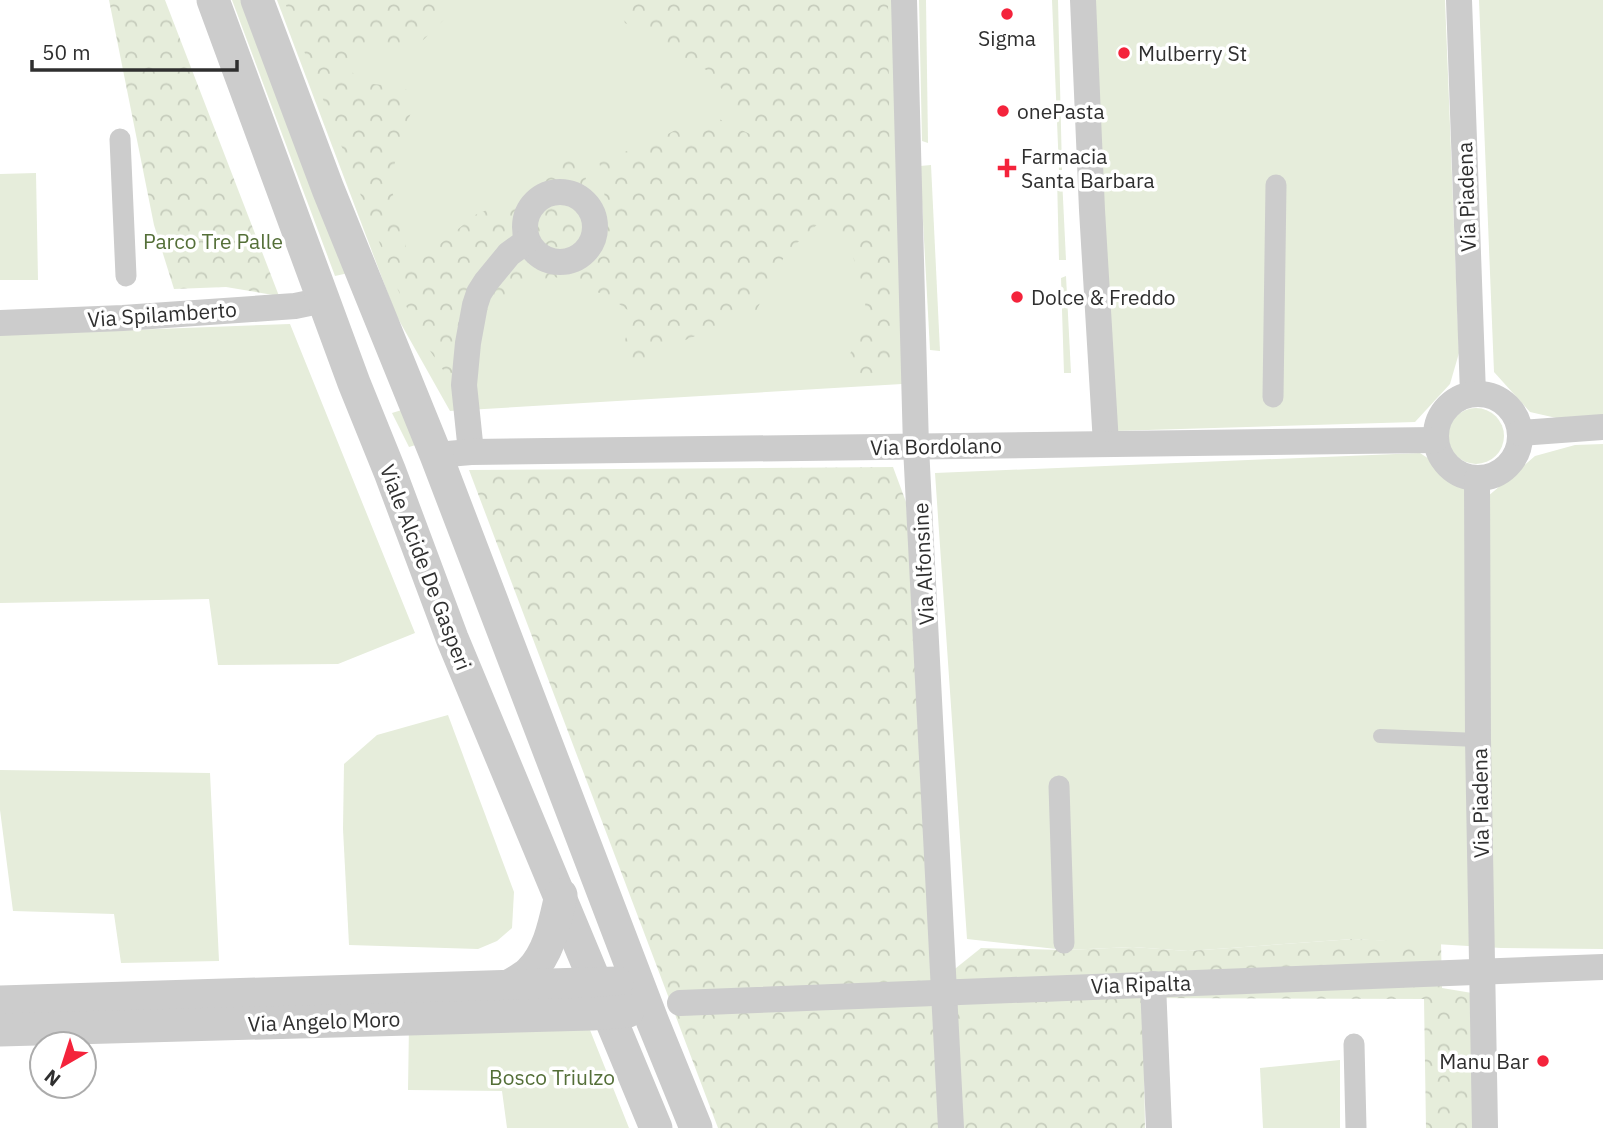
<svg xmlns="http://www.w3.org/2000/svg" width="1603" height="1128" font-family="'IBM Plex Sans',sans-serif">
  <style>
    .green { fill: #e6eddb }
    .forest { fill: url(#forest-crowns) }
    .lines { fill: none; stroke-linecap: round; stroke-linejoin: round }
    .service { stroke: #ccc; stroke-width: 14 }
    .pedestrian { stroke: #ccc; stroke-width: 21 }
    .minor { stroke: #ccc; stroke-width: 26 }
    .tertiary { stroke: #ccc; stroke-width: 33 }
    .poi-dot { fill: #f4233b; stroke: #fff; stroke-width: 2.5 }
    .labels { text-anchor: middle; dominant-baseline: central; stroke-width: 7; stroke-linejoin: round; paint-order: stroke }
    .poi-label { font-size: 21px; fill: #2f2f2f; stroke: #fff; text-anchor: start }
    .street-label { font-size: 21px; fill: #2f2f2f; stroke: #fff }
    .park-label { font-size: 21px; fill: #546f38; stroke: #fff }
  </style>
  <defs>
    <pattern id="forest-crowns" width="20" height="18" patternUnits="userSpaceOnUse" patternTransform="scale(1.75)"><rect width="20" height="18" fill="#e6eddb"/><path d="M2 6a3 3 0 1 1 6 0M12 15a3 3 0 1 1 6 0" fill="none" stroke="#c6ccbc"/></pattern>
  </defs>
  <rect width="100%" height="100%" fill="#fff"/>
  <g class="green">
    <polygon points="232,0 250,0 353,272 335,276"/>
    <polygon points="277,0 894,0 902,384 450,411 396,315"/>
    <polygon points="919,0 926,0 928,143 922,141"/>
    <polygon points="1052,0 1058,0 1062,170 1059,170"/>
    <polygon points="1093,0 1445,0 1459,353 1450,384 1415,422 1114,431"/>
    <polygon points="1479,0 1603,0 1603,419 1574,422 1530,412 1494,372"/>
    <polygon points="931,165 940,351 930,350 920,166"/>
    <polygon points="36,173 38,280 0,280 0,174"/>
    <polygon points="1057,177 1062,178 1066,260 1059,260"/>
    <polygon points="1066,276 1071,373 1064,373 1061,278"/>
    <polygon points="290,324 415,633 338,664 218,665 209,599 0,603 0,335"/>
    <polygon points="408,408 419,444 409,447 392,413"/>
    <circle cx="1476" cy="436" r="28"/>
    <polygon points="1603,444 1603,949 1501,948 1353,939 1188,951 1133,947 1065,950 967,939 935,473 1420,453 1487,497 1535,456 1575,445"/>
    <polygon points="448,715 514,892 512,928 497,941 478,949 349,945 343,829 344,764 377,735"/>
    <polygon points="0,770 210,773 219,961 121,963 114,914 13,911 0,810"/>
    <polygon points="409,1024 588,1025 629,1128 507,1128 502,1091 408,1090"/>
    <polygon points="1340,1060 1340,1128 1263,1128 1260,1068"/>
  </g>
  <g class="forest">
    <polygon points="109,0 165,0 279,296 226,287 174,289 154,225"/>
    <polygon points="284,0 464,0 414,49 356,48 342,39 356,82 391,86 419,93 402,135 390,182 407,252 415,265 475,215 522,195 569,153 586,178 574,215 607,211 599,160 649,144 683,126 717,118 760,139 708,71 625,23 618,7 623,0 888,0 892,378 837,378 868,320 859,271 848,246 820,222 786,253 756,311 666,348 636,367 619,360 633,314 608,296 552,276 511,295 475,345 454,386 426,345 398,290"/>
    <polygon points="893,467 906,502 946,976 981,948 1065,950 1133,947 1188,951 1353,939 1441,943 1442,988 1472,993 1472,1128 1426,1128 1424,999 1143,998 1145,1128 718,1128 469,470"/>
  </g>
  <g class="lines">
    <polyline class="service" points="1380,736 1478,740"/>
    <g class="pedestrian">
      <polyline points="120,139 126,276"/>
      <polyline points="1273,397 1276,185"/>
      <polyline points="1059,786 1064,943"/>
      <polyline points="1354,1044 1356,1128"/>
    </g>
    <g class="minor">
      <polyline points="904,0 916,447 951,1128"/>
      <polyline points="1083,0 1092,210 1106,444"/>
      <polyline points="1459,0 1473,394"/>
      <circle cx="560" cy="227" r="35"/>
      <polyline points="0,323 123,318 295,306 324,300"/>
      <circle cx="1478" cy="436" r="42"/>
      <polyline points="1520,433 1603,427"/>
      <polyline points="471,452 464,385 468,343 475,305 479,293 486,282 509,254 527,241"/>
      <polyline points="436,455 471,452 1435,440"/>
      <polyline points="1477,479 1478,740 1485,1128"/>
      <polyline points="1153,984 1159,1128"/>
      <polyline points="680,1003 1603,967"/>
    </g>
    <g class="tertiary">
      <polyline points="213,0 354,383 390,472 452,638 656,1128"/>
      <polyline points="257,0 328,189 436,455 652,1020 696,1128"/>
      <path d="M507,987C514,983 524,978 530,972C550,952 555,921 561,895"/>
      <polyline points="0,1002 617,983"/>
      <polyline points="0,1030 592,1014 628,1011"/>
    </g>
  </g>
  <g class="poi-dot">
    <circle cx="1007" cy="14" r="7"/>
    <circle cx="1124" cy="53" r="7"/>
    <circle cx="1003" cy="111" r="7"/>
    <path d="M1003.5 157.5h7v7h7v7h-7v7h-7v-7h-7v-7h7z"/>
    <circle cx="1017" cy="297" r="7"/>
    <circle cx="1543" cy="1061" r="7"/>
  </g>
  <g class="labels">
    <g class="poi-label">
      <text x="1007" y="38" text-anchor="middle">Sigma</text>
      <text x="1138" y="53">Mulberry St</text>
      <text x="1017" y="111">onePasta</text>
      <text x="1021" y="156">Farmacia<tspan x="1021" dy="24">Santa Barbara</tspan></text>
      <text x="1031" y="297">Dolce &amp; Freddo</text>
      <text x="1529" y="1061" text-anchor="end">Manu Bar</text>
    </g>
    <g class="street-label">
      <text transform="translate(1466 197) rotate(-92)">Via Piadena</text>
      <text transform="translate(162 314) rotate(-4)">Via Spilamberto</text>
      <text transform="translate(936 446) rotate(-1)">Via Bordolano</text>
      <text transform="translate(923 564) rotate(-93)">Via Alfonsine</text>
      <text transform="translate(426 567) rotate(69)">Viale Alcide De Gasperi</text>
      <text transform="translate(1480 803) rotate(-91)">Via Piadena</text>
      <text transform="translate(1141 984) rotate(-2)">Via Ripalta</text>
      <text transform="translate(324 1021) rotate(-2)">Via Angelo Moro</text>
    </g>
    <g class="park-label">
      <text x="213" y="241">Parco Tre Palle</text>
      <text x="552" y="1077">Bosco Triulzo</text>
    </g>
  </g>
  <g transform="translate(63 1065) rotate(219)"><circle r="33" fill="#ffffff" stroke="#acacac" stroke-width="2"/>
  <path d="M0-5L12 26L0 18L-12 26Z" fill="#f4233b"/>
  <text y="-10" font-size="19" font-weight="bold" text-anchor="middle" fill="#2f2f2f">N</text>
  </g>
  <path d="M32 60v10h205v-10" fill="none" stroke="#2f2f2f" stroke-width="3.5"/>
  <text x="42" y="60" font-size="21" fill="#2f2f2f" stroke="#ffffff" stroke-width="5" paint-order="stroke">50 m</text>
</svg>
